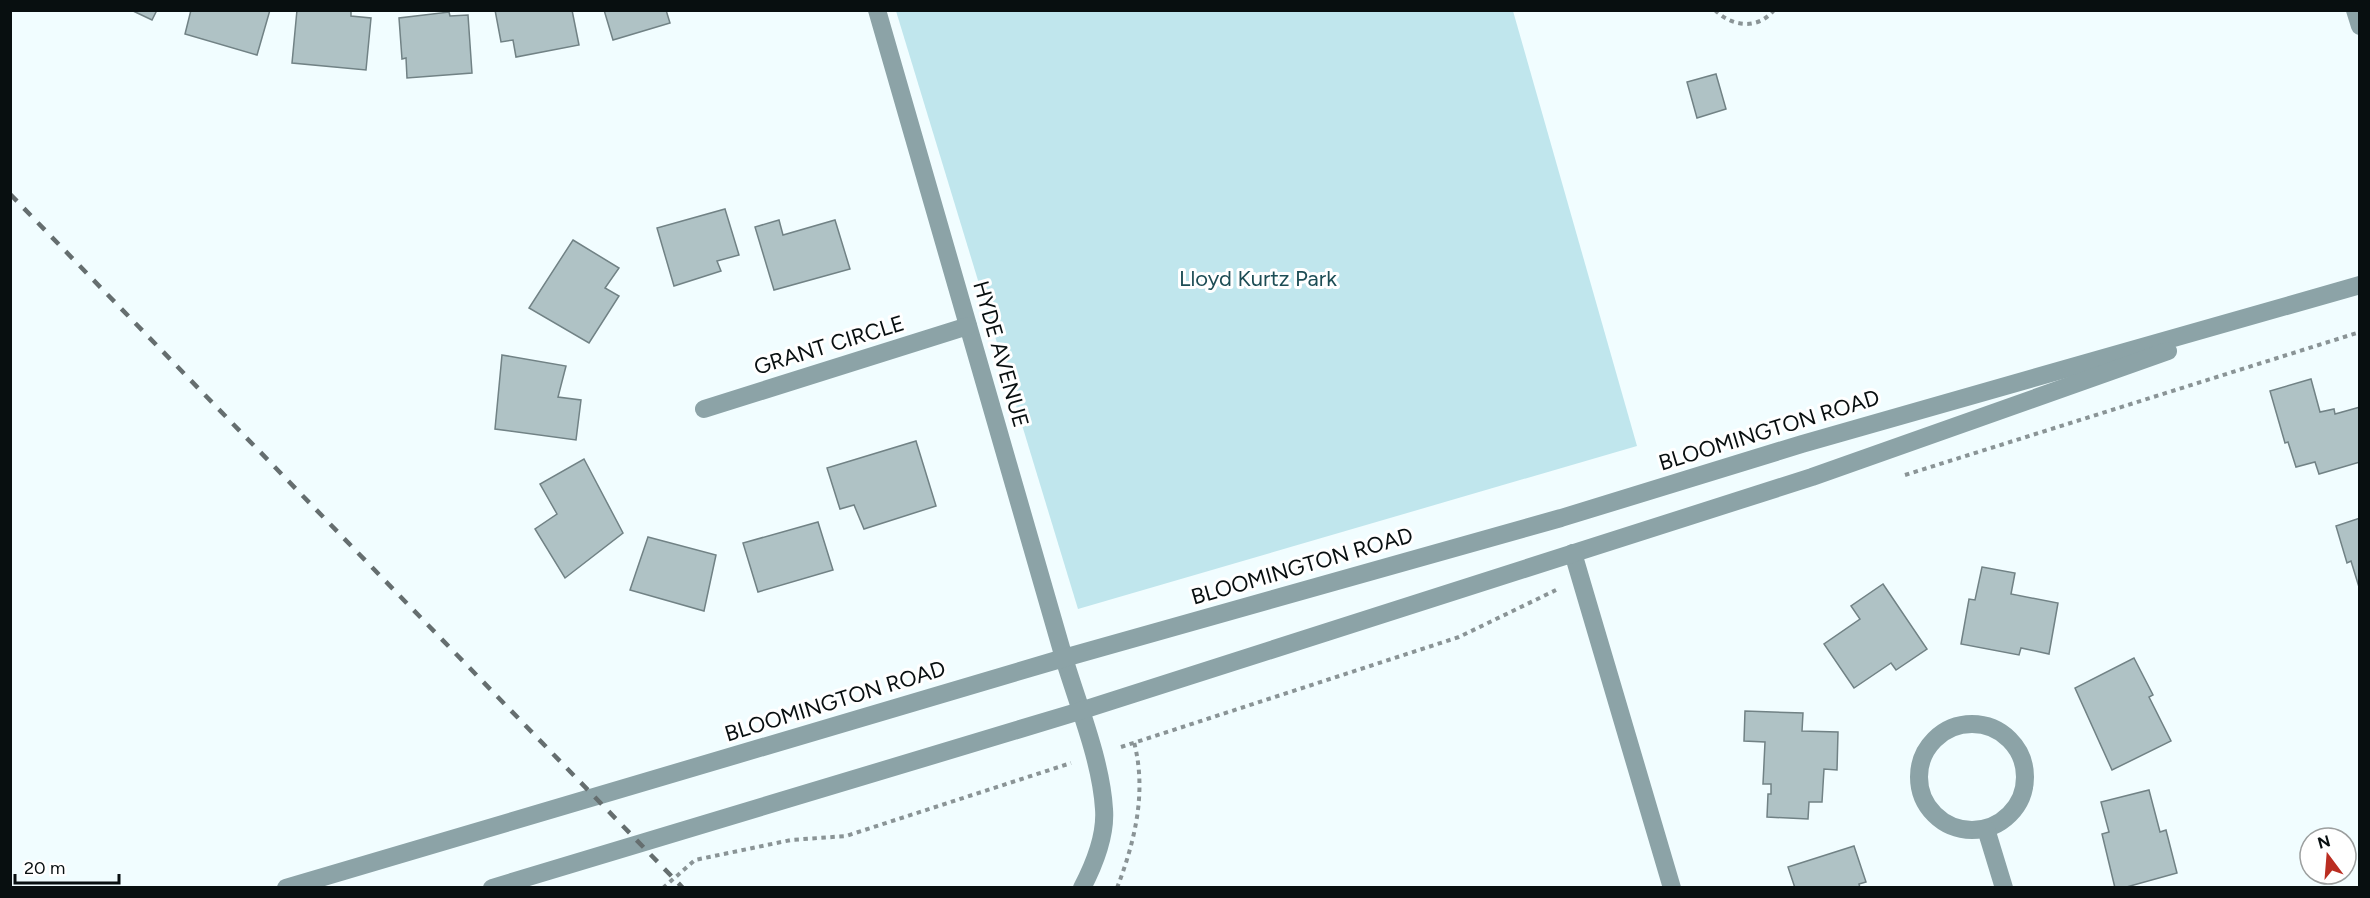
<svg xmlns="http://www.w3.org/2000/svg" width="2370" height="898" font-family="Figtree,sans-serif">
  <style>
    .green { fill: #c0e6ed }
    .building { fill: #afc2c5; stroke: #718285; stroke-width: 1.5 }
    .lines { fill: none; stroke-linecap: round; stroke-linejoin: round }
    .path { stroke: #8a9496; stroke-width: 4; stroke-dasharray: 4.5 4.5; stroke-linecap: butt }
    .minor { stroke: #8ca3a7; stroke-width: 18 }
    .rail { stroke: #656e6f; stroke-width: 4.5; stroke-dasharray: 10 10; stroke-linecap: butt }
    .labels { text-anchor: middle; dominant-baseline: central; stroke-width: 6; stroke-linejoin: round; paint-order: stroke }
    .park-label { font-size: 22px; fill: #1d4d55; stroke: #fff }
    .street-label { font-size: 22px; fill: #080f10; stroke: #fff }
  </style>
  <rect width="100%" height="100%" fill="#f1fdff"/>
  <polygon class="green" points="896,11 1513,11 1637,446 1078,609"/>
  <g class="building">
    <polygon points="131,10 157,10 152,20"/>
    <polygon points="191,10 270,10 257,55 185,34"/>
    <polygon points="297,10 351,10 351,16 371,18 366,70 292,63"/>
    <polygon points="495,10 572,10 579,45 516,57 513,40 501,42"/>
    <polygon points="604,10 666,10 670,23 613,40"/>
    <polygon points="449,12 450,16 468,15 472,73 407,78 406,58 402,59 399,18"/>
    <polygon points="1716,74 1726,109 1697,118 1687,82"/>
    <polygon points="725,209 739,255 717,261 721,271 674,286 657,228"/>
    <polygon points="779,220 783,235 835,220 850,269 774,290 755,227"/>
    <polygon points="573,240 619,268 605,288 619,296 589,343 529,308"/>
    <polygon points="502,355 566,366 558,397 581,400 576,440 495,429"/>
    <polygon points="2311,379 2320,412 2334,409 2335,414 2360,407 2360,462 2319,474 2315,462 2296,467 2288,442 2285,443 2270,391"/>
    <polygon points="916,441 936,506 864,529 854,505 840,509 827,468"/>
    <polygon points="584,459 623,533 565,578 535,529 557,514 540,484"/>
    <polygon points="2360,518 2360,586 2359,587 2351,561 2347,563 2336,526"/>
    <polygon points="818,522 833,570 758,592 743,543"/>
    <polygon points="648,537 716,555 704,611 630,590"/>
    <polygon points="1982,567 2015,573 2011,594 2058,603 2049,654 2021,648 2019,655 1961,644 1969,599 1975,600"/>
    <polygon points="1883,584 1927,649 1896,670 1891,663 1854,688 1824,644 1860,619 1851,606"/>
    <polygon points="2134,658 2153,695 2149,697 2171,741 2112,770 2075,688"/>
    <polygon points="1745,711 1803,713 1802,731 1838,732 1837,770 1824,769 1822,802 1809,802 1808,819 1767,817 1768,794 1771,794 1771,784 1763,784 1765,742 1744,741"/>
    <polygon points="2149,790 2160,832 2166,830 2177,873 2123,888 2115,888 2102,834 2109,832 2101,802"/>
    <polygon points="1854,846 1866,882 1859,884 1860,888 1795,888 1788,867"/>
  </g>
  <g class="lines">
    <g class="path">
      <path d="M1715,10C1732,27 1758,30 1774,10"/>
      <polyline points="1905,475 2360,332"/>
      <polyline points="1121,747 1459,637 1556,590"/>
      <polyline points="663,888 695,860 791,840 846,836 1071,763"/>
      <path d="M1117,888C1135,841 1147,792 1134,742"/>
    </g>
    <g class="minor">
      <path d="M877,10L1064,658C1078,705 1101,760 1104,809C1106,834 1094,865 1082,888"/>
      <polyline points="2355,10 2360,26"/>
      <polyline points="704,409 968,326"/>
      <polyline points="1573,553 1672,888"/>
      <circle cx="1972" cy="777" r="53"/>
      <polyline points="1986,829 2004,888"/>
      <polyline points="286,888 1064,658 1561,518 1802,444 2360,285"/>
      <polyline points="492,888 1080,711 1812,477 2168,351"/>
    </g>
    <polyline class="rail" points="10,194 683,888"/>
  </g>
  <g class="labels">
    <g class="park-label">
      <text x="1258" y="278">Lloyd Kurtz Park</text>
    </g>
    <g class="street-label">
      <text transform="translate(829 345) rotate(-17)">GRANT CIRCLE</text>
      <text transform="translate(1001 354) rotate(74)">HYDE AVENUE</text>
      <text transform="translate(1769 430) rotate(-17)">BLOOMINGTON ROAD</text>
      <text transform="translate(1302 566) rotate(-16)">BLOOMINGTON ROAD</text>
      <text transform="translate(835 701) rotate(-17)">BLOOMINGTON ROAD</text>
    </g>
  </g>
  <rect width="2370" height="898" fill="none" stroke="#080f10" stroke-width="24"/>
  <g transform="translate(2328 856) rotate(344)"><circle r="28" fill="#ffffff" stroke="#9c9f9f" stroke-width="1.5"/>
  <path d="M0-4.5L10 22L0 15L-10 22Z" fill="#ba2d21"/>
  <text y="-9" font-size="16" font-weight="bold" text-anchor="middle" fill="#080f10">N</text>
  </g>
  <path d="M15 874v9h104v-9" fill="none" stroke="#080f10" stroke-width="3"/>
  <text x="24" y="874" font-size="18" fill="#080f10" stroke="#ffffff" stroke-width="4.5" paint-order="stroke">20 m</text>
</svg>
